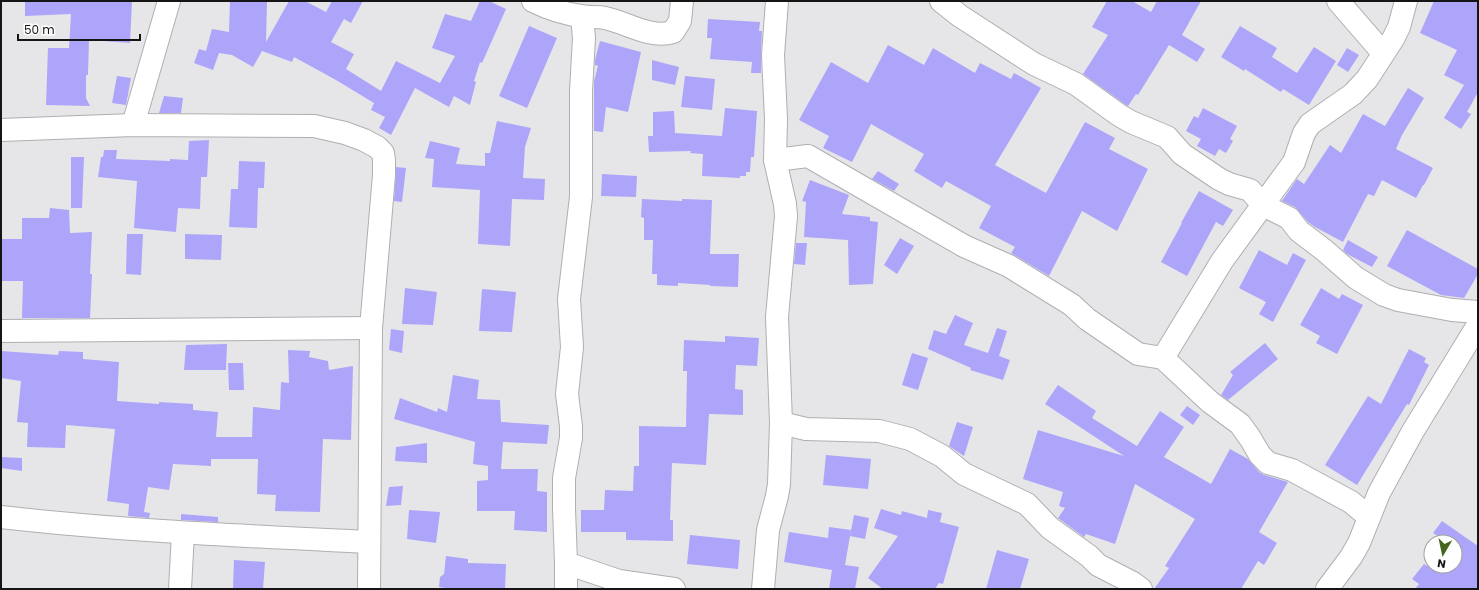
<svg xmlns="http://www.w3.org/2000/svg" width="1479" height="590" font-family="Poppins,sans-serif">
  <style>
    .building { fill: #ada5f9 }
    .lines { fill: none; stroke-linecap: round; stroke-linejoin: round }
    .minor-casing { stroke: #afafb2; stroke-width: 24 }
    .minor { stroke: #fff; stroke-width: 22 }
  </style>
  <rect width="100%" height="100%" fill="#e6e6e9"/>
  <g class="building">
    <polygon points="25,1 132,1 130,43 89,40 88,75 86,75 86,98 90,106 46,105 48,48 69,48 71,14 25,16"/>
    <polygon points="230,1 267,1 266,42 289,1 305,1 326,12 332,1 363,1 351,23 344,19 331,42 354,54 346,69 381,91 396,61 440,83 455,56 432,48 445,14 471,21 480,1 489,1 506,9 482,63 480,62 474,81 476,82 470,105 454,96 449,107 415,88 391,135 379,128 385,117 371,110 374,103 336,80 294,57 292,62 262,51 253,67 232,55 219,53 213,70 194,63 199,49 206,51 212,29 229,32"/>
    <polygon points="1107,1 1132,1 1151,12 1157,1 1201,1 1182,35 1205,49 1197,62 1169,45 1138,95 1136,94 1128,106 1126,105 1083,74 1108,35 1092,27"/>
    <polygon points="1434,1 1478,1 1478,92 1467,112 1471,114 1461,129 1444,118 1464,85 1444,75 1457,50 1420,33"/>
    <polygon points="708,19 760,22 759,31 762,31 761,54 761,73 751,73 752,62 710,59 712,38 707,38"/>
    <polygon points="529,26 557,38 527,108 499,96"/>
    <polygon points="1240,26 1277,48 1272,57 1297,73 1314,47 1336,61 1309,105 1283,89 1281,92 1245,69 1244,71 1221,57"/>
    <polygon points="600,41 641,52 628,112 606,107 603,132 594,131 594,81 598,66 595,65 595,60"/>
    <polygon points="888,45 924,65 933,48 975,73 980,63 1011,79 1014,73 1041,88 995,165 1046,193 1085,122 1115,138 1109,149 1148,169 1117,231 1082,211 1049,276 1011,253 1015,247 979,228 991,206 946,181 942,188 914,171 924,154 871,124 852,162 823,148 829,136 799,120 831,62 868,83"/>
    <polygon points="1347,48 1359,55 1348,72 1337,65"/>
    <polygon points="652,60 679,67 675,85 652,80"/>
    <polygon points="117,76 131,78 126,105 112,103"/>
    <polygon points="685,76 715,79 712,110 681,107"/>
    <polygon points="1408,88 1424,98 1402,135 1396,149 1433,168 1424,185 1423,185 1416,198 1382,180 1374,196 1368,194 1343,242 1315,227 1308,222 1295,207 1282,201 1297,179 1304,184 1330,145 1341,153 1363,114 1385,126"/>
    <polygon points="164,96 183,98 181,113 159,113"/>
    <polygon points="725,108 757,111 754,157 751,157 750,172 746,172 746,176 740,176 740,178 702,176 703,154 690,153 691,151 649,152 648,136 653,136 653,112 674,111 675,133 722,136"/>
    <polygon points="1203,108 1237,126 1230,139 1233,141 1226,153 1219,149 1215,156 1197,146 1201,139 1186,131 1194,116 1198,118"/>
    <polygon points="497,121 531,128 525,147 523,178 545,179 544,200 512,199 510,246 478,244 480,190 432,187 434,159 425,158 430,141 460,148 456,164 485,166 485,153 490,153"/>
    <polygon points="209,140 207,177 201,177 200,209 178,208 176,232 134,228 137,181 98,177 101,157 103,157 104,150 117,150 116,159 170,161 170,159 188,160 189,141"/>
    <polygon points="71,157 84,157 82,208 71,208"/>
    <polygon points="239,161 265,162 264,188 258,188 257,228 229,227 231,189 238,189"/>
    <polygon points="396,167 406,168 402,202 394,201"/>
    <polygon points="878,171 899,184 894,191 872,179"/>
    <polygon points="602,174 637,176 636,197 601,196"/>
    <polygon points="810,180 849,195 842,214 870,217 870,221 878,222 873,284 849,285 848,240 804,237 806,202 802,201"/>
    <polygon points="1199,191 1233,210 1223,226 1216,222 1187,276 1161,262 1182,223 1181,223"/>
    <polygon points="642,199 682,201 682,199 712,200 710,254 739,254 738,287 710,286 710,285 678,283 678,286 657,285 657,274 652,274 653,240 644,240 644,218 641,217"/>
    <polygon points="50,208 69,210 70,233 92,232 90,274 92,274 90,318 22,318 23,281 1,281 1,239 22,239 22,218 49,218"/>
    <polygon points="1407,230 1478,269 1478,274 1464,298 1441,295 1387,266"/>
    <polygon points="127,234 143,234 141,275 126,274"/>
    <polygon points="185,234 222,235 221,260 185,259"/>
    <polygon points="900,238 914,246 897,274 884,265"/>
    <polygon points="1348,240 1378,257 1372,267 1347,254 1343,250"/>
    <polygon points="796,243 807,243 805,265 794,264"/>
    <polygon points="1259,250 1287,265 1293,253 1306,260 1273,322 1259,314 1266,302 1239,288"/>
    <polygon points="405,288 437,292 433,325 402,324"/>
    <polygon points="1321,288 1339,299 1342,294 1363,305 1337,354 1316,343 1320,336 1300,325"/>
    <polygon points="482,289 516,292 512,332 479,331"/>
    <polygon points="955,315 973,323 964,345 988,353 997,328 1007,331 999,356 1010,360 1003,380 970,370 971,368 928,349 934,330 946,334"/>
    <polygon points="391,329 404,331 402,353 389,350"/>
    <polygon points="725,336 759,338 757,366 736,365 735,389 743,390 743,415 709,414 706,465 672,463 670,520 673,520 673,541 626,540 626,532 581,532 581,510 604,510 605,490 633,491 634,466 639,466 639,426 686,427 687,371 683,371 684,340 725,342"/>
    <polygon points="1265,343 1278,359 1228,400 1221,395 1233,375 1230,372"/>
    <polygon points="227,344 226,370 184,370 186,345"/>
    <polygon points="1409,349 1426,358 1424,362 1429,365 1409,405 1407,404 1357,485 1325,465 1368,396 1381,404"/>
    <polygon points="288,350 310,351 309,357 328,361 329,370 353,366 351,440 323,439 320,512 275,511 276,495 257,494 258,459 211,459 211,466 173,464 169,490 148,487 144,512 150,513 149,518 128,516 129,504 107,501 115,429 66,425 65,448 27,447 28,423 17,422 21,381 1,378 1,351 58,355 59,351 83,352 83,359 119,362 117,401 159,404 159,402 193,404 193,410 218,412 216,437 252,437 253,407 280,410 281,382 289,383"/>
    <polygon points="912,353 928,358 918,390 902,385"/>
    <polygon points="228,363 243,363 244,390 229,390"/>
    <polygon points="453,375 479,380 477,399 500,400 501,422 549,425 547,444 503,442 501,469 538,469 537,491 547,492 547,532 514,530 515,511 477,511 477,481 488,480 488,466 473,464 475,442 394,419 400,398 437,412 438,408 447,412"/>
    <polygon points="1058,385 1096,411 1092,418 1137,446 1160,411 1184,427 1164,457 1211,484 1230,449 1248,459 1259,472 1264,475 1288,482 1259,532 1277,543 1264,565 1258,561 1241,589 1154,589 1169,568 1165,566 1195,519 1135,484 1115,544 1086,534 1084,537 1058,518 1065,508 1059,506 1063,492 1023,479 1038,430 1124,456 1045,404"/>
    <polygon points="1187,406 1200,415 1193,425 1180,415"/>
    <polygon points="957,422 973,427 964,456 949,446"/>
    <polygon points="427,443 427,463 395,461 396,447"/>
    <polygon points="826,455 871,459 868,489 823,485"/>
    <polygon points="1,457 22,458 22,471 1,468"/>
    <polygon points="403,486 401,505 386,506 389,487"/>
    <polygon points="881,509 901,515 902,511 927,518 928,510 942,513 940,522 959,527 943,584 939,583 935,589 883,589 868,578 898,536 874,528"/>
    <polygon points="409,510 440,512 436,543 407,539"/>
    <polygon points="181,514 218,517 218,522 181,520"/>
    <polygon points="854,515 869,518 865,539 850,536"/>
    <polygon points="1442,521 1478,546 1478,589 1415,589 1419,584 1412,579 1424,564 1427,566 1431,561 1431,566 1455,566 1455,542 1444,542 1445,541 1433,533"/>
    <polygon points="829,527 851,530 845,565 859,567 855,589 829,589 832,570 784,562 789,532 828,538"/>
    <polygon points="690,535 740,540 738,569 687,564"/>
    <polygon points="997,550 1029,559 1020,589 986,589"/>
    <polygon points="446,556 468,559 468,563 506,564 505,589 452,589 439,587 440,577 444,574"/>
    <polygon points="234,560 265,562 263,589 233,589"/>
  </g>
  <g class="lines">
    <defs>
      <g id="minor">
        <path d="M533,1C547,8 565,14 581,16C589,18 597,16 605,18C628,23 650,39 673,32L680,21L682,1"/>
        <polyline points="941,1 960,16 1034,64 1076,84 1119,115 1131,122 1167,137 1182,154 1219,179 1229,184 1250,190 1263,205 1289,218 1299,231 1324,250 1356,278 1384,295 1398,300 1452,310 1478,312"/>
        <polyline points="1338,1 1383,53"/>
        <polyline points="133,125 169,1"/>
        <polyline points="1,130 133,125 314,126 345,133 364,140 377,147 383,153 384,160 384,175 371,328 369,589"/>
        <polyline points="775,160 808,156 964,246 1009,266 1072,305 1087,319 1138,354 1163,358 1210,402 1240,424 1250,438 1260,455 1268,463 1292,470 1351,502 1369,517"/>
        <polyline points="1,331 371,328"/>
        <polyline points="1163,358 1222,261 1294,162 1304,133 1310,124 1353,94 1367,79 1393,39 1399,27 1406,1"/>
        <polyline points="781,423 806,429 879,431 910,439 942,456 964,474 1027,504 1050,528 1089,556 1098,565 1133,583 1141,589"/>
        <path d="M1,517C123,531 246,536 369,542"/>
        <polyline points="566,563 619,581 674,589"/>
        <polyline points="180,589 183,533"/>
        <polyline points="566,589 566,563 564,509 564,478 571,438 571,426 567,394 572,347 569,299 581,197 581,91 584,38 582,17"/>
        <polyline points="763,589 768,530 777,496 779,484 781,423 777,317 786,216 785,204 775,160 776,119 773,55 777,1"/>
        <polyline points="1327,589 1351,557 1359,543 1379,493 1413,431 1478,325"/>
      </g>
    </defs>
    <use href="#minor" class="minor-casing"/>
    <use href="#minor" class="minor"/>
  </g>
  <rect width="1479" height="590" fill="none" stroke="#151516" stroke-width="4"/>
  <g transform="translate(1443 554) rotate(189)"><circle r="19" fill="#ffffff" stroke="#a1a1a2"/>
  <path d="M0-3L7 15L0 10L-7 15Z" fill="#43651c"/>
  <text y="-6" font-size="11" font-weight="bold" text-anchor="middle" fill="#151516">N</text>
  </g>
  <path d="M18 34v6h122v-6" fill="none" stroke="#151516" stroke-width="2"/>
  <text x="24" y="34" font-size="12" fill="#151516" stroke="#ffffff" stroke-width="3" paint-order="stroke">50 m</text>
</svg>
